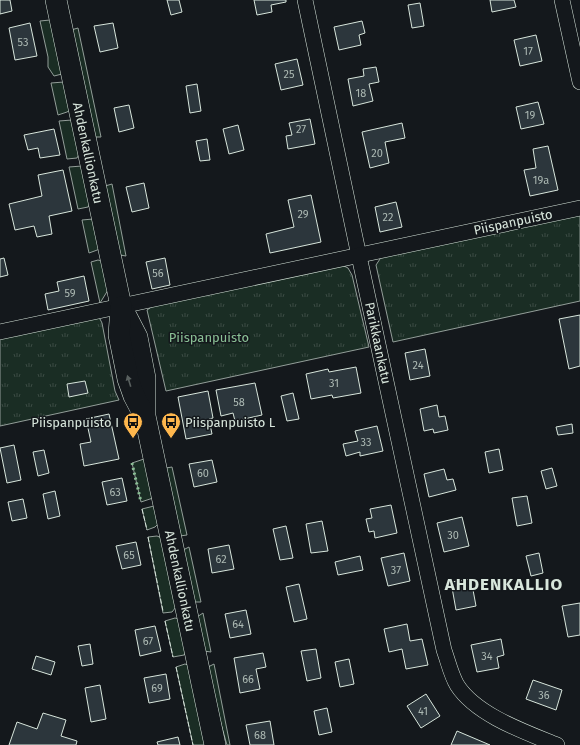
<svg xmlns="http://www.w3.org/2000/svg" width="580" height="745" font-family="'Fira Sans',sans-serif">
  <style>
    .grass { fill: #1a2d24; stroke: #939e99 }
    .park { fill: url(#park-tufts); stroke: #939e99 }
    .building { fill: #2c363c; stroke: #d8e6dc }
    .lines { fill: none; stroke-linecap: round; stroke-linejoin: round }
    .street-casing { stroke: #d8e6dc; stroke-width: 16 }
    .secondary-casing { stroke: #d8e6dc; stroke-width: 22 }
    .street { stroke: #14181c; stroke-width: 15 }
    .secondary { stroke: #14181c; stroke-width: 21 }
    .hedge { stroke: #8ac095; stroke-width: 3; stroke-dasharray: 2 3; stroke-linecap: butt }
    .fence { stroke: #d8e6dc; stroke-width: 1; stroke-dasharray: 5 2; stroke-linecap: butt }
    .oneway { fill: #59605f }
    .labels { text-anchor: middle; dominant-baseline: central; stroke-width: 3; stroke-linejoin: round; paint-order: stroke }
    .number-label { font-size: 11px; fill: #adbab4 }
    .street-label { font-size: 13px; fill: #d8e6dc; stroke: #14181c }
    .park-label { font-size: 13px; fill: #8ac095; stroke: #14181c }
    .poi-label { font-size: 13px; fill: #d8e6dc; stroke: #14181c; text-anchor: end }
    .district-label { font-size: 17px; font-weight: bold; letter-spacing: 1px; fill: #d8e6dc; stroke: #14181c }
  </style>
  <defs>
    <pattern id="park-tufts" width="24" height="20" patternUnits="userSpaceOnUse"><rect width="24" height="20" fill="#1a2d24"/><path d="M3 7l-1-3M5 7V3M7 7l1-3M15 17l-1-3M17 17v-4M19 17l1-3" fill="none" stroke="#3b4b43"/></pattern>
  </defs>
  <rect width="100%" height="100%" fill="#14181c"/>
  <g class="grass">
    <polygon points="50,20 62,74 54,76 48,67 48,57 40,21"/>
    <polygon points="78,28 101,137 94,137 71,30"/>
    <polygon points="64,82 70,110 67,112 58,115 51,83"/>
    <polygon points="72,120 79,154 77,158 67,159 59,121"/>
    <polygon points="82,166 90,204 88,207 78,209 69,167"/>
    <polygon points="112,184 126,256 120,255 105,186"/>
    <polygon points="93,219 100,249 89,253 82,220"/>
    <polygon points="98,260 102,261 108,290 100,303 91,262"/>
    <polygon points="144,459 153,498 141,502 132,463"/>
    <polygon points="172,467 187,535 180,536 166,468"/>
    <polygon points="154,506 158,524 155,527 147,530 142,509"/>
    <polygon points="157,536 162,538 176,607 172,612 163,613 148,537"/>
    <polygon points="189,547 201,602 194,602 183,550"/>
    <polygon points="203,613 211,652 204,651 197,617"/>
    <polygon points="175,618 179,619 186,652 184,655 173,657 165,621"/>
    <polygon points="185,664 188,665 205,745 193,745 176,667"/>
    <polygon points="214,664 230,745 227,745 219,717 208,667"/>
  </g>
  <g class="park">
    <polygon points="580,215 580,301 393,342 376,265 382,256"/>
    <polygon points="342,265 348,268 352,275 369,347 166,391 147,310 153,306"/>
    <polygon points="97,317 100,319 102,323 115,391 119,400 0,426 0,338"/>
  </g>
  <g class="building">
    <polygon points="0,0 10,0 12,11 0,14"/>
    <polygon points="167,0 179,0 182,12 171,15"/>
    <polygon points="254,0 286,0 286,2 271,5 272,12 257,15"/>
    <polygon points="490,0 514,0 516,7 492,12"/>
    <polygon points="420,3 424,26 412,28 408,5"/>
    <polygon points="362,21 365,33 359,35 361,45 339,50 334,27"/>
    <polygon points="30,23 37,56 15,60 9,28"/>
    <polygon points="113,23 118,48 100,52 94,26"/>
    <polygon points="536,35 542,61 520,66 514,40"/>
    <polygon points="297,59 303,85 281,90 275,64"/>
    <polygon points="376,67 379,82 369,84 373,101 353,106 348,79 364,76 363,69"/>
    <polygon points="197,84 201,111 190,113 186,86"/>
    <polygon points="538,102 544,124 521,129 516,107"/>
    <polygon points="129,105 134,128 119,132 114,108"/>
    <polygon points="310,119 315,144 288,149 286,136 292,135 289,123"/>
    <polygon points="402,123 405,138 385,142 389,163 370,168 362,132"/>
    <polygon points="238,125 244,150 229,154 223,129"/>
    <polygon points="54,129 60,155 40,158 38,148 28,150 24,135"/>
    <polygon points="207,139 210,160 200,161 196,141"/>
    <polygon points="548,146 558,190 530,196 524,170 536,168 533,149"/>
    <polygon points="63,170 72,211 49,216 52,234 37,237 34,226 15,230 9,204 42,196 38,175"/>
    <polygon points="144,183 149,208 132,212 126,187"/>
    <polygon points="311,195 321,242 270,253 266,234 294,227 288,200"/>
    <polygon points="396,202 402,227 380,232 375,207"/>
    <polygon points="4,258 8,275 0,277 0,259"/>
    <polygon points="165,258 170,285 152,289 146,262"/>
    <polygon points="84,276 89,301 48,310 45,294 59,291 57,282"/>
    <polygon points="580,315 580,366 569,369 559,319"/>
    <polygon points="425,349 430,376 410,380 405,353"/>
    <polygon points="356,367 361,393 333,398 332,395 311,399 306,374 328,369 329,372"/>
    <polygon points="85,381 88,393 69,397 67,384"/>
    <polygon points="255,383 262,415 235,421 233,413 221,416 216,390"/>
    <polygon points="208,391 213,418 209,419 212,434 186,439 178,397"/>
    <polygon points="293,393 299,419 287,421 281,396"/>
    <polygon points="437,405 439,417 445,416 448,430 434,433 433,429 424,431 420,409"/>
    <polygon points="109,414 119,459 84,466 80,444 91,442 86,419"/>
    <polygon points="572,424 573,433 558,435 556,427"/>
    <polygon points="377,426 383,451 360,456 360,452 346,456 343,444 358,441 355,431"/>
    <polygon points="14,445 21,480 7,483 0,448"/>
    <polygon points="499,449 503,470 489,473 485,452"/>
    <polygon points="44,450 49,473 38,476 33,452"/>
    <polygon points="212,460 217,482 194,487 189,464"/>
    <polygon points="552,468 557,486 546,489 541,471"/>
    <polygon points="444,469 447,480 453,479 456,490 429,497 424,474"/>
    <polygon points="122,478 127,501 107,505 102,482"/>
    <polygon points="55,491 60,516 48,519 43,494"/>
    <polygon points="527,496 532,523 517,526 512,498"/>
    <polygon points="23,499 27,518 12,521 8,502"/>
    <polygon points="391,505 397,533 375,538 374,531 369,532 366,519 372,518 370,509"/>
    <polygon points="462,517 469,546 444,552 437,523"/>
    <polygon points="322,521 328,551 311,553 306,524"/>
    <polygon points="286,526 293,558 280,560 273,529"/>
    <polygon points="136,542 141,565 122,569 116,546"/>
    <polygon points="229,545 234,569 212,573 208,549"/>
    <polygon points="404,553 410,581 388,586 381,558"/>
    <polygon points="539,553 543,573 531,576 526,556"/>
    <polygon points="360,556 363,570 338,575 335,562"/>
    <polygon points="471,579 476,606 456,610 451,582"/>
    <polygon points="299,584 307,619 294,622 286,587"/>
    <polygon points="580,603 580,635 568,637 562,606"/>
    <polygon points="246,610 251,634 230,638 225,614"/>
    <polygon points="407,624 410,641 422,639 428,665 406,669 402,649 389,652 384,629"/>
    <polygon points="155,626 161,651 140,656 135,630"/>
    <polygon points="501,639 504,655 497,657 499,668 477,672 471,645"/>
    <polygon points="90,644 93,664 82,666 78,646"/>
    <polygon points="316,649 321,678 307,681 301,651"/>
    <polygon points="263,653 266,667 256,669 260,689 240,693 234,658"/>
    <polygon points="36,656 55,662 51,675 32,669"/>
    <polygon points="349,659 354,684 340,687 335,662"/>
    <polygon points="166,674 170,699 149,703 144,678"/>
    <polygon points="533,680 562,690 556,710 526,699"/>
    <polygon points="100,685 106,719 91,722 85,688"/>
    <polygon points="426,694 440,716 421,728 407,706"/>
    <polygon points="327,708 332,732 319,735 314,711"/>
    <polygon points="43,713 66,720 61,736 77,741 76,745 9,745 17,722 37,729"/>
    <polygon points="270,721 274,745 250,745 246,725"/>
    <polygon points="457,731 490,745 451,745"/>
    <polygon points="178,737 180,745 158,745 157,742"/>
  </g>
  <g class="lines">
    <defs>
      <g id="street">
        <path d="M305,0L359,256L444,650C448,661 451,675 457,685C476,715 525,732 557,745"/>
        <polyline points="562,0 580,82"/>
        <polyline points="0,332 580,208"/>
      </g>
      <g id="secondary">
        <polyline points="56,0 121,306 137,337 145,378 145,416 215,745"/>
        <polyline points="121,307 119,335 128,379 134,396 144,415"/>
      </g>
    </defs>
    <use href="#street" class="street-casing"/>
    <use href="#secondary" class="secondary-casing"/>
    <use href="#street" class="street"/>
    <use href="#secondary" class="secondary"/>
    <polyline class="hedge" points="132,463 141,502"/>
    <g class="fence">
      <polyline points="142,509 147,530"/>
      <polyline points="148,537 163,611"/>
      <polyline points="165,621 173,657"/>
      <polyline points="176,667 193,745"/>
    </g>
  </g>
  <defs><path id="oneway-solid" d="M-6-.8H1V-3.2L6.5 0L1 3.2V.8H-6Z"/></defs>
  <use class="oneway" href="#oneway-solid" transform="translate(129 381) rotate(-107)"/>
  <defs>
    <symbol id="bus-pin" viewBox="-11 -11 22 30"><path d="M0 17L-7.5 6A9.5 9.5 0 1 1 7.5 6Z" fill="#ffb74d" stroke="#14181c"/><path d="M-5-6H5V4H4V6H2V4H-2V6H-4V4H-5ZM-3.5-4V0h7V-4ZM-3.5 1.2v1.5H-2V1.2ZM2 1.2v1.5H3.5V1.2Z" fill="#111"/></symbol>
  </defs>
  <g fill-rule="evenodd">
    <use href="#bus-pin" x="122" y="411" width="22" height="30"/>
    <use href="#bus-pin" x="160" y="411" width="22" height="30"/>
  </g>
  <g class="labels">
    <g class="number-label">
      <text x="23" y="42">53</text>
      <text x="528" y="51">17</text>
      <text x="289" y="74">25</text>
      <text x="361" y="93">18</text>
      <text x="530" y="115">19</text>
      <text x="301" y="129">27</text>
      <text x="377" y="153">20</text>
      <text x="541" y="180">19a</text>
      <text x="303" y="214">29</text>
      <text x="388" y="217">22</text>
      <text x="158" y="273">56</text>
      <text x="70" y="293">59</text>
      <text x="418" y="365">24</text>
      <text x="334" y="383">31</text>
      <text x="239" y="402">58</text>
      <text x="366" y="442">33</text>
      <text x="203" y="473">60</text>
      <text x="115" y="492">63</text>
      <text x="453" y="535">30</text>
      <text x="129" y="555">65</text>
      <text x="221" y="559">62</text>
      <text x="396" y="570">37</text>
      <text x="238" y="624">64</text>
      <text x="148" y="641">67</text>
      <text x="487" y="656">34</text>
      <text x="248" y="679">66</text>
      <text x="157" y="688">69</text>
      <text x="544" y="695">36</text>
      <text x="423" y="711">41</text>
      <text x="260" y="735">68</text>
    </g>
    <g class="street-label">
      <text transform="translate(88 153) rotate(78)">Ahdenkallionkatu</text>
      <text transform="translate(513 222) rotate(-12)">Piispanpuisto</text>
      <text transform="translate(378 343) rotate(78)">Parikkaankatu</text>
      <text transform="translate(180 581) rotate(78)">Ahdenkallionkatu</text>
    </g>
    <g class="park-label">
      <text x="209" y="337">Piispanpuisto</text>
    </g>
    <g class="poi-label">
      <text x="119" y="422">Piispanpuisto I</text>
      <text x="185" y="422" text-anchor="start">Piispanpuisto L</text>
    </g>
    <g class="district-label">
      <text x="504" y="584">AHDENKALLIO</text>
    </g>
  </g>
</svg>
